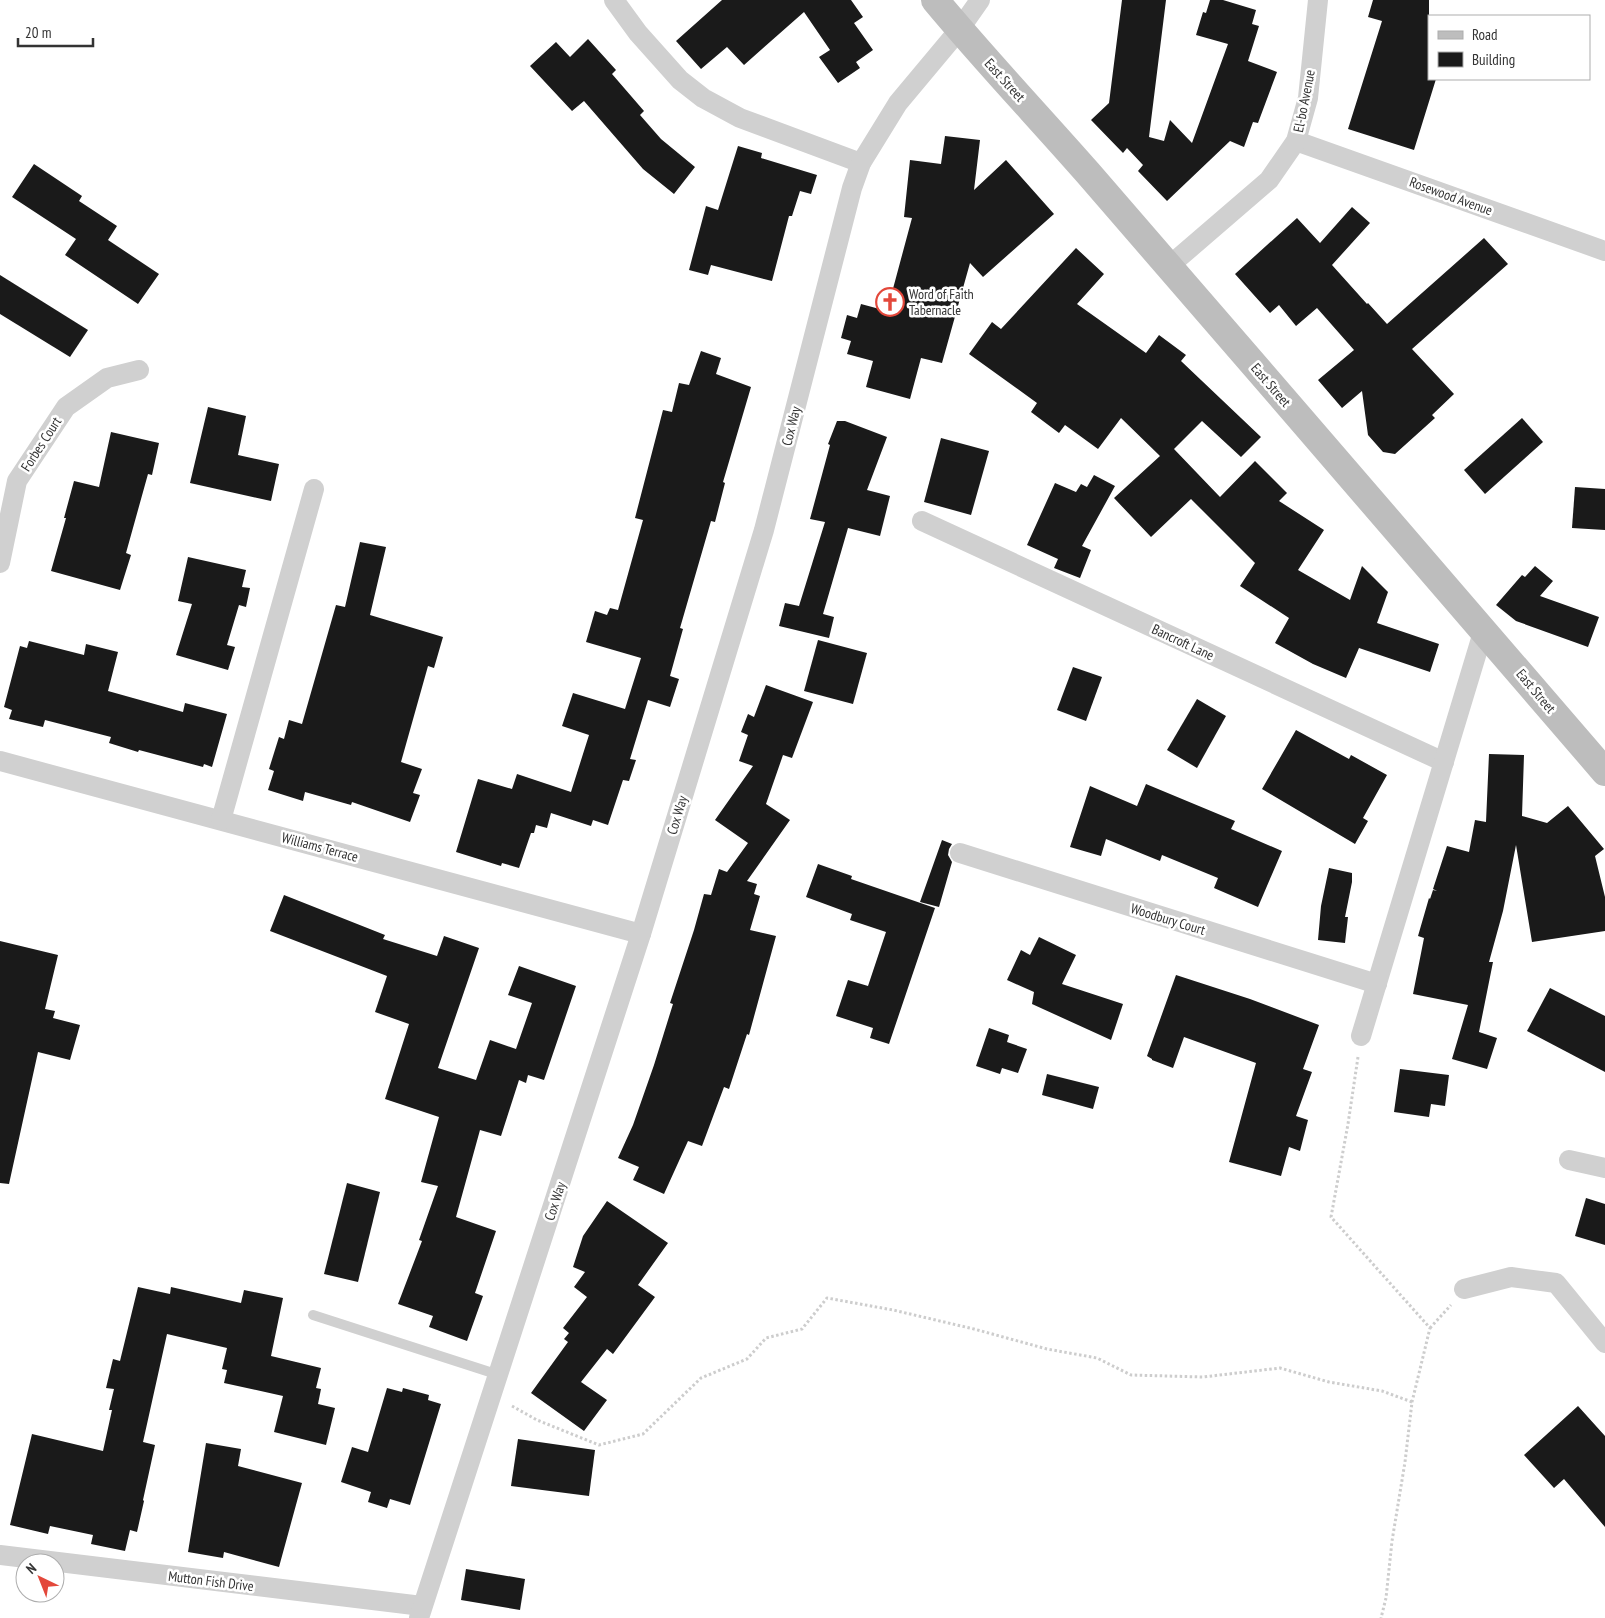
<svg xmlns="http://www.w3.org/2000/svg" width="1605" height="1618" font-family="'PT Sans Narrow',sans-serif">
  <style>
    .building { fill: #1a1a1a }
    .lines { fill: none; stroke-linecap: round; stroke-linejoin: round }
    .path { stroke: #cdcdcd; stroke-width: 3; stroke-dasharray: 2.5 2.5; stroke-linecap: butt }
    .lane { stroke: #d0d0d0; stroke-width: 10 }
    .street { stroke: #d0d0d0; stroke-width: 20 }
    .secondary { stroke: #bdbdbd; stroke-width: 28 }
    .labels { text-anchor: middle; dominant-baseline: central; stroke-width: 5; stroke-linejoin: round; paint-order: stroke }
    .street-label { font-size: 14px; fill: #333; stroke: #fff }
    .poi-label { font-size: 14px; fill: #333; stroke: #fff; text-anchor: start }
  </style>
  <rect width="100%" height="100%" fill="#fff"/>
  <g class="building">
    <polygon points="722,0 851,0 863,17 854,23 873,50 856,62 860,68 838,83 819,57 830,50 804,12 744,65 727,47 701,69 676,41"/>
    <polygon points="1122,0 1166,0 1149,137 1164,141 1170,120 1192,143 1228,44 1196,35 1203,12 1206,13 1210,0 1223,0 1256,10 1252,24 1259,26 1248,61 1277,72 1258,123 1253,122 1244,147 1230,141 1167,201 1138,171 1143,165 1127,148 1123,153 1091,120 1109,103"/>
    <polygon points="1373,0 1429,0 1429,79 1436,79 1414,150 1348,129 1382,21 1368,17"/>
    <polygon points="588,39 616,70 612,74 644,111 640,115 661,139 695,167 674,194 643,169 584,101 572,111 530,66 556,42 570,57"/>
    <polygon points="945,136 980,140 974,190 1006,160 1054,214 983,277 970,263 942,363 921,358 910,399 866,387 873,361 847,354 851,341 841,338 847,315 857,318 861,304 887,311 912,218 904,217 910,160 941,164"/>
    <polygon points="738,146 762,153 761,158 817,175 811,194 800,191 792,216 789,216 772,281 711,265 708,275 689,270 706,206 718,210"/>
    <polygon points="34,164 82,196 79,201 117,226 108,240 159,274 138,304 65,255 76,239 12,197"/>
    <polygon points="1352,207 1370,223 1332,265 1367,304 1368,303 1387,324 1484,238 1508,264 1412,349 1454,394 1432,415 1435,418 1395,454 1383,452 1368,435 1362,391 1342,408 1318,380 1354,350 1317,308 1296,326 1279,305 1270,313 1235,274 1297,218 1320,243"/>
    <polygon points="1076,248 1104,274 1077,304 1146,353 1159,335 1186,355 1181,361 1261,437 1241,457 1202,421 1174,449 1220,497 1255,461 1287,493 1279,501 1324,530 1298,570 1350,600 1362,566 1388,592 1377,623 1439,644 1430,672 1359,648 1346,678 1313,664 1275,643 1289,618 1240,586 1255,563 1191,499 1151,537 1114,498 1160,456 1121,418 1098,449 1065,425 1059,433 1031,412 1037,403 969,354 992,322 1001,329"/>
    <polygon points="0,275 88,330 70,357 0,314"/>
    <polygon points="701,351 721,358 716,374 751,387 723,482 725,483 715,522 711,521 680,628 683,629 670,676 679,679 670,707 648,700 630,759 636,760 629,781 623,780 608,825 593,820 591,826 551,813 547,828 536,825 534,833 531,833 519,868 502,863 501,866 456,852 478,779 512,789 517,774 571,792 589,735 562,726 573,693 625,709 641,658 586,642 595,611 607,615 610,608 618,610 643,520 635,518 663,410 672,412 679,383 689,385"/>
    <polygon points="208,407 246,416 238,455 279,464 271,501 190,483"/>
    <polygon points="1522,418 1543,442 1485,494 1464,470"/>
    <polygon points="837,421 845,421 887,437 867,490 890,496 880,536 848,528 823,614 834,617 829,638 779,626 785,603 799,606 825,522 810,519 830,445 828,444"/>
    <polygon points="111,432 159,443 152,475 148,474 126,553 131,555 120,590 51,571 66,518 64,518 74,481 99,487"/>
    <polygon points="941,438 989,451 971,515 924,502"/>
    <polygon points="1094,475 1115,486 1082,546 1091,550 1080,578 1054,568 1058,559 1027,545 1055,483 1076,492 1081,484 1087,487"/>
    <polygon points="1575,487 1605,489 1605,530 1572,528"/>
    <polygon points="360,542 386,547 370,615 443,637 434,668 428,666 401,762 422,769 413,793 420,795 410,822 352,802 351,805 305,792 303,801 268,790 274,771 269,769 279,737 284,739 289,720 302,724 336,605 345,607"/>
    <polygon points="188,557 246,570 242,587 250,588 246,607 239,605 227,645 235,647 228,670 176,655 192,604 178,601"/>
    <polygon points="1535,566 1553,581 1540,596 1599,617 1588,647 1516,621 1496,605 1522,575 1525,577"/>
    <polygon points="818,640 867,653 853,704 804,691"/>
    <polygon points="29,641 84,655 86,644 118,652 108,691 183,712 185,703 227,714 212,767 204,764 203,767 139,750 138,752 109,743 111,737 45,720 43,727 9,719 12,710 4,707 20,646 27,648"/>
    <polygon points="1073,667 1102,677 1086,721 1057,710"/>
    <polygon points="766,685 813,702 792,758 783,755 766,804 790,820 747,881 757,884 754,894 760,896 750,930 776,936 749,1035 747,1034 729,1089 724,1087 702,1146 688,1141 664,1194 633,1180 639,1167 618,1158 633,1125 654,1065 673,1004 670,1003 694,930 704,894 711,895 719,869 727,872 748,843 715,820 753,766 739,761 748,735 741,732 748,714 754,717"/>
    <polygon points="1197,699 1226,716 1197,768 1167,750"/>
    <polygon points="1296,730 1349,759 1351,755 1387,775 1363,818 1368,821 1355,844 1262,789"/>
    <polygon points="1489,754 1524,755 1522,816 1547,823 1568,806 1604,849 1595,856 1605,897 1605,931 1532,942 1516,845 1503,911 1489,962 1493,962 1479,1032 1497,1038 1487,1069 1452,1059 1468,1005 1413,994 1424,938 1418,936 1429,898 1430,899 1433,890 1437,891 1433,889 1447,846 1469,852 1475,820 1486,822"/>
    <polygon points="1146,784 1235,821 1231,829 1282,851 1258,907 1214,888 1218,878 1162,855 1160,861 1106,839 1101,856 1070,847 1090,786 1137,806"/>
    <polygon points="942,840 952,844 949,849 948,855 952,862 939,907 920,902"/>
    <polygon points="818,864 852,876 851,879 935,908 889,1044 870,1038 873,1028 836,1016 848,980 868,986 886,932 850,920 852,914 806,897"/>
    <polygon points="1329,868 1352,873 1352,882 1345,917 1348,917 1345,943 1318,940 1321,906"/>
    <polygon points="284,895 385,935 383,939 437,956 444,936 479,948 438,1068 476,1080 490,1040 516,1049 532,1003 508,995 519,966 576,986 544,1080 528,1075 526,1083 519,1080 501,1136 480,1130 456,1217 496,1231 475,1293 483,1296 467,1341 429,1327 433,1316 398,1304 422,1241 419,1240 438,1186 421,1182 439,1117 385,1099 409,1024 375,1012 387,976 270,931"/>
    <polygon points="1039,937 1076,955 1062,984 1123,1004 1111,1040 1032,1004 1034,992 1007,980 1021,950 1030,955"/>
    <polygon points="0,941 58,955 45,1009 55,1011 53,1018 80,1025 70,1060 38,1052 9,1184 0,1183"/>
    <polygon points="1176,975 1250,999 1319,1025 1303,1069 1312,1072 1296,1116 1308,1120 1300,1151 1289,1147 1281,1176 1229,1162 1256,1063 1184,1037 1173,1068 1152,1060 1152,1059 1147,1056"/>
    <polygon points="1550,988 1605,1016 1605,1072 1527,1031"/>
    <polygon points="989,1028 1009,1035 1007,1042 1027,1049 1018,1073 1002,1068 1000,1074 976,1066"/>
    <polygon points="1400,1069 1449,1075 1445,1106 1431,1104 1429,1117 1394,1112"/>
    <polygon points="1047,1074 1099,1087 1093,1109 1042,1095"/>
    <polygon points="347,1183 380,1192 358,1282 324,1274"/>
    <polygon points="1586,1198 1605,1204 1605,1245 1575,1236"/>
    <polygon points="607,1201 668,1243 638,1285 655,1297 613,1354 607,1349 581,1382 607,1400 584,1431 531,1393 568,1342 564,1339 569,1333 563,1328 587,1297 574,1287 585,1272 573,1267 583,1236"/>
    <polygon points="138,1287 170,1294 171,1287 241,1303 244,1290 283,1298 271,1356 321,1368 316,1388 321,1389 318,1404 335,1408 326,1445 274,1432 283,1396 224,1383 227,1370 222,1369 227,1348 167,1334 143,1442 155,1445 143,1500 144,1501 137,1532 130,1530 125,1551 91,1544 93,1535 50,1526 48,1534 10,1525 32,1434 103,1451 112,1410 109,1410 114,1389 106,1388 113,1359 120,1361"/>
    <polygon points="387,1388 402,1392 403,1388 429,1395 428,1400 441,1404 410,1505 390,1499 387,1508 368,1502 371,1492 341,1482 352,1447 368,1452"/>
    <polygon points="1578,1406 1605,1436 1605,1527 1564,1479 1554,1488 1524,1455"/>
    <polygon points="518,1439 595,1450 589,1496 511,1486"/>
    <polygon points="206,1443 241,1449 238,1466 302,1483 279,1567 224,1552 223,1558 188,1552"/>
    <polygon points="466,1569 525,1579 520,1610 461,1600"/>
  </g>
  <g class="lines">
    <g class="path">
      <polyline points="1358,1057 1348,1124 1331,1217 1430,1328 1412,1402 1405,1462 1392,1541 1386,1598 1381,1618"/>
      <polyline points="1430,1328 1451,1305"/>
      <polyline points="512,1406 537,1420 599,1445 643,1434 701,1378 747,1359 766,1338 802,1329 827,1298 893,1310 974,1329 1047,1349 1097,1358 1131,1375 1203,1377 1280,1368 1329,1382 1382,1391 1412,1402"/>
    </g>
    <polyline class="lane" points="313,1315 499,1375"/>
    <g class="street">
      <polyline points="614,0 638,33 680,80 703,98 740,118 861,163"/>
      <polyline points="1296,141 1605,251"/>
      <polyline points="1168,267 1269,180 1296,141 1308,98 1318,0"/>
      <polyline points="922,521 1444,762"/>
      <polyline points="0,563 17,481 66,407 107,378 139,370"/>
      <polyline points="0,761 641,934"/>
      <polyline points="221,820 314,489"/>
      <polyline points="960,853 1377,984"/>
      <polyline points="1361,1036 1484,629"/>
      <polyline points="1569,1160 1605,1168"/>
      <polyline points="1464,1289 1511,1277 1556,1283 1605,1343"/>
      <polyline points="0,1555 422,1606"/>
      <polyline points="419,1618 641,934 764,530 852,188 861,163 898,103 959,30 980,0"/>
    </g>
    <path class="secondary" d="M935,0C984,59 1037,115 1088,173C1260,373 1434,571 1605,772"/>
  </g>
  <defs>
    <symbol id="church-ring" viewBox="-11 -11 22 22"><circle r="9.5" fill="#fff" stroke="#e3483b" stroke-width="1.5"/><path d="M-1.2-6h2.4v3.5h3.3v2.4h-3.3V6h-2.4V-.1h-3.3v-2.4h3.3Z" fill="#e3483b"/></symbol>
  </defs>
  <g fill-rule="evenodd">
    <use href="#church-ring" x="874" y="286" width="32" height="32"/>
  </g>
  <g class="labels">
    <g class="street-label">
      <text transform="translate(1005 80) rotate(48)">East Street</text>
      <text transform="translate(1304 101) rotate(-79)">El-bo Avenue</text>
      <text transform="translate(1451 196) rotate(20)">Rosewood Avenue</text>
      <text transform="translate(1271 385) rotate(49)">East Street</text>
      <text transform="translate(791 426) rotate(-76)">Cox Way</text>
      <text transform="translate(41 444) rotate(-57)">Forbes Court</text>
      <text transform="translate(1183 642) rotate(25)">Bancroft Lane</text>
      <text transform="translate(1536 691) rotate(50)">East Street</text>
      <text transform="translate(677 815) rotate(-73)">Cox Way</text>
      <text transform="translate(320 847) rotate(15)">Williams Terrace</text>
      <text transform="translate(1168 919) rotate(17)">Woodbury Court</text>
      <text transform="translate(555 1201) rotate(-72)">Cox Way</text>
      <text transform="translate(211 1581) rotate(7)">Mutton Fish Drive</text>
    </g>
    <g class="poi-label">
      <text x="909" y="294">Word of Faith<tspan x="909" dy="16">Tabernacle</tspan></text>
    </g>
  </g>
  <rect x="1428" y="15" width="162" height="65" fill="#ffffff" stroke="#adadad"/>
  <rect x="1438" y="31" width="25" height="8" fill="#bdbdbd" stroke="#adadad"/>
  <text x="1472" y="40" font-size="15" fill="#333333">Road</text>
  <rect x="1438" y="52" width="25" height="15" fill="#1a1a1a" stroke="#adadad"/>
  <text x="1472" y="65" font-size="15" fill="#333333">Building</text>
  <g transform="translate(40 1578) rotate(317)"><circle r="24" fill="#ffffff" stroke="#adadad"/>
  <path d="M0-4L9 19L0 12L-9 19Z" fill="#e3483b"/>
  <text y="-8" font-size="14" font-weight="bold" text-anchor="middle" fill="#333333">N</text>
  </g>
  <path d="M18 38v8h75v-8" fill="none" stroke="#333333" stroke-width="2.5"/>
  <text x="25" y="38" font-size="15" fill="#333333" stroke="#ffffff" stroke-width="4" paint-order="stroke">20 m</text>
</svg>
